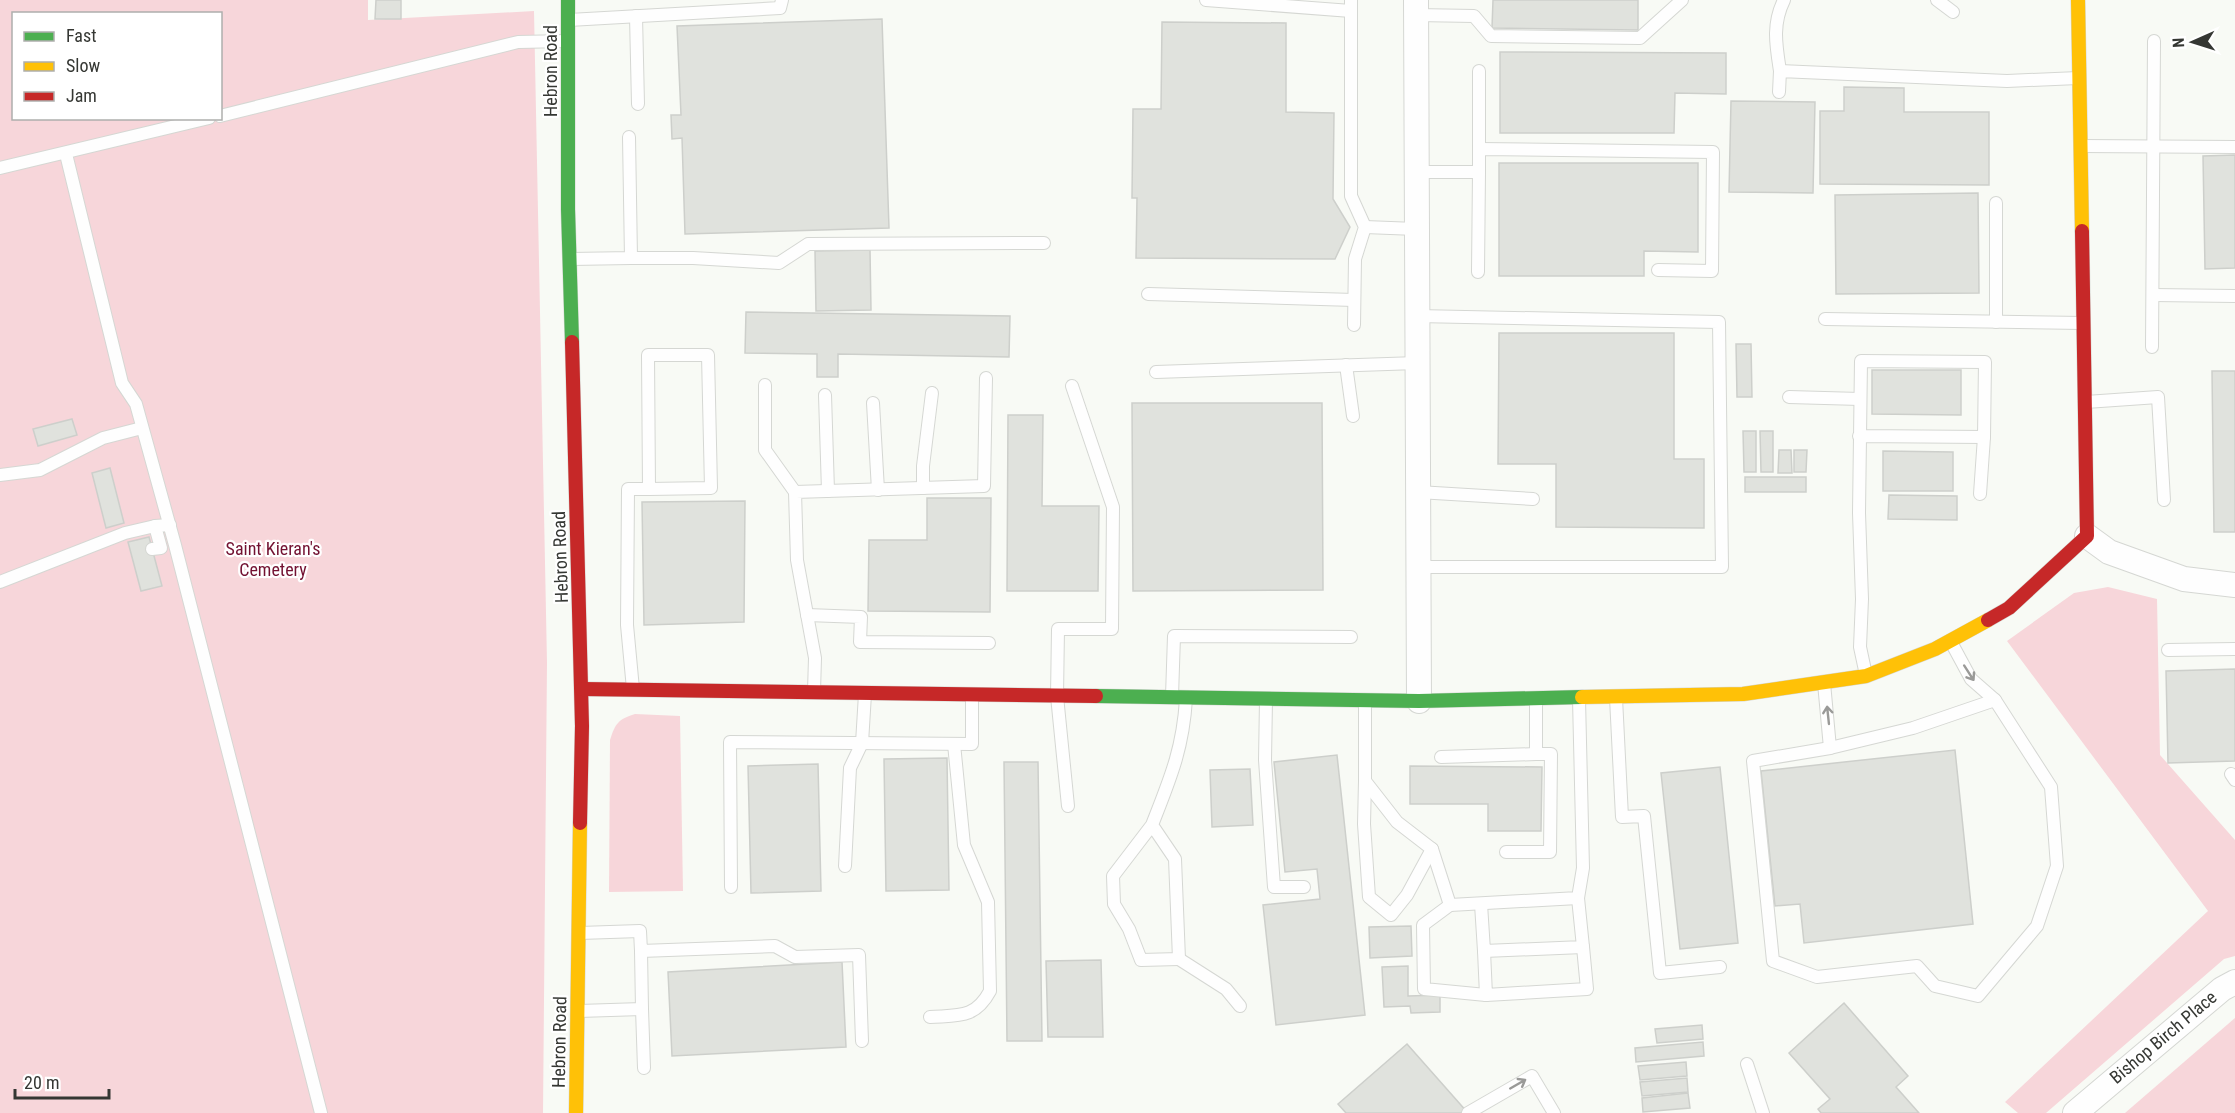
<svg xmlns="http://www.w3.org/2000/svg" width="2235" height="1113" font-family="'Roboto Condensed',sans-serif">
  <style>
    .green { fill: #f7d6da; fill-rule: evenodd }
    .building { fill: #e0e2dd; stroke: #cdcfcb; stroke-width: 1.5 }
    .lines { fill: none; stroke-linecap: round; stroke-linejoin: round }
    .lane-casing { stroke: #d5d7d3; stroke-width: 14 }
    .street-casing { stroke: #d5d7d3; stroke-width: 26 }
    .fast-casing { stroke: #d5d7d3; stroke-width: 15 }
    .slow-casing { stroke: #d5d7d3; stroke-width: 15 }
    .jam-casing { stroke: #d5d7d3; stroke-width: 15 }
    .lane { stroke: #fefefe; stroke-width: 12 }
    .street { stroke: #fefefe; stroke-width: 24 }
    .fast { stroke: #4caf50; stroke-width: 14 }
    .slow { stroke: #ffc107; stroke-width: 14 }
    .jam { stroke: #c62828; stroke-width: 14 }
    .oneway { stroke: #9a9a98 }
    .labels { text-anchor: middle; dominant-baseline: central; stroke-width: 4.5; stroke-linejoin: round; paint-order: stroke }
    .street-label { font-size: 18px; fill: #353733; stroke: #fff }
    .park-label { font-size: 18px; fill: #721131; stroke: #fff }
  </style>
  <rect width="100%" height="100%" fill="#f8faf5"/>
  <g class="green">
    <path d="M0,0H368V20L534,11L547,663L543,1113H0ZM14,14H220V118H14Z"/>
    <polygon points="2108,587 2157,599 2160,755 2235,840 2235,956 2224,959 2046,1113 2018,1113 2005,1102 2208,911 2007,641 2074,593"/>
    <path d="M635,714L680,716L683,891L609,892L610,740C615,724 618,719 635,714Z"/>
    <polygon points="2235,1018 2235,1113 2125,1113"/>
  </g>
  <g class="building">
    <polygon points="376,0 401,0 401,19 375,19"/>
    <polygon points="1493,0 1638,0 1638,30 1492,28"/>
    <polygon points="882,19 889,228 685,234 682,138 672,139 671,115 681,115 677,26"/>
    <polygon points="1162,22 1286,23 1286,112 1334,113 1333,199 1350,227 1335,259 1136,258 1137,198 1132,198 1133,109 1161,109"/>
    <polygon points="1500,52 1726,53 1726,94 1675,93 1674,133 1500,133"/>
    <polygon points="1844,87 1904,88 1904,112 1989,112 1989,185 1820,184 1820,111 1844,111"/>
    <polygon points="1731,101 1815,102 1813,193 1729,192"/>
    <polygon points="2235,155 2235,268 2205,269 2203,156"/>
    <polygon points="1499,163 1698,163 1698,252 1644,251 1644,276 1499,276"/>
    <polygon points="1978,193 1979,293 1836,294 1835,195"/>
    <polygon points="870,250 871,310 816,311 815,251"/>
    <polygon points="746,312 1010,316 1009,357 838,354 838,377 817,377 817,354 745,353"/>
    <polygon points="1499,333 1674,333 1674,459 1704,459 1704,528 1556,527 1556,464 1498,464"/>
    <polygon points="1736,344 1751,344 1752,397 1737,397"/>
    <polygon points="1872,370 1961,370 1961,415 1872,414"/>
    <polygon points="2212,371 2235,371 2235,532 2214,532"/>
    <polygon points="1132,403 1322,403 1323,590 1133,591"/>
    <polygon points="1008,415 1043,415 1042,506 1099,506 1098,591 1007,591"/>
    <polygon points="72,419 77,435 38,446 33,429"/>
    <polygon points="1743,431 1756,431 1756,472 1744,472"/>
    <polygon points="1760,431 1773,431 1773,472 1761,472"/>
    <polygon points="1779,450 1791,450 1792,473 1778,473"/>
    <polygon points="1794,450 1807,450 1806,472 1794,472"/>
    <polygon points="1883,451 1953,452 1953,491 1883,491"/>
    <polygon points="110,468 124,523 106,528 92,473"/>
    <rect x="1745" y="477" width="61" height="15"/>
    <polygon points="1889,495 1957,496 1957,520 1888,519"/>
    <polygon points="927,498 991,498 990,612 868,611 869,540 927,540"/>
    <polygon points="745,501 744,622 644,625 642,502"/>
    <polygon points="149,537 162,586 141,591 128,542"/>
    <polygon points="2235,669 2235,761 2168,763 2166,671"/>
    <polygon points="1955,750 1973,924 1804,943 1800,904 1775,906 1761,771"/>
    <polygon points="1337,755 1365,1015 1276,1025 1263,905 1320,899 1317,869 1285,872 1274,762"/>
    <polygon points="947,758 949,890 886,891 884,759"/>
    <polygon points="1004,762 1038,762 1042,1041 1007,1041"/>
    <polygon points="818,764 821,891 751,893 748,766"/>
    <polygon points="1410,766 1542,767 1541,831 1488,831 1488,804 1410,804"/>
    <polygon points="1720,767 1738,943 1680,949 1661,773"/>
    <polygon points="1250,769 1253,825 1212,827 1210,770"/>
    <polygon points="1411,926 1412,956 1370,958 1369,927"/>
    <polygon points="1101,960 1103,1037 1048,1037 1046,961"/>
    <polygon points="842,962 846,1047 672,1056 668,972"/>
    <polygon points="1408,966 1408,996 1440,995 1440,1012 1411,1013 1410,1006 1384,1007 1382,967"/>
    <polygon points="1844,1003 1908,1076 1896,1087 1919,1113 1821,1113 1818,1109 1830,1099 1789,1053"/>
    <polygon points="1702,1025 1703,1039 1657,1043 1655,1029"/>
    <polygon points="1703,1042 1704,1056 1636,1062 1635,1048"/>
    <polygon points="1407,1044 1468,1113 1346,1113 1338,1104"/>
    <polygon points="1686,1062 1687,1076 1640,1080 1638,1066"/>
    <polygon points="1687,1078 1688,1092 1642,1096 1640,1082"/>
    <polygon points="1688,1093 1690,1108 1643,1112 1642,1098"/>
  </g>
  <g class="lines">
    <defs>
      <g id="lane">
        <polyline points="1206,0 1351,11"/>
        <polyline points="1351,0 1351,196 1365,227 1355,259 1354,325"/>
        <polyline points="1937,0 1953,12"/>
        <polyline points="1416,15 1474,16 1491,36 1640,38 1682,0"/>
        <polyline points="636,16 638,104"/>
        <polyline points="569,20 780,8 782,0"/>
        <path d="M1780,71C1776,45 1772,24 1784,0"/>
        <polyline points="1779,92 1780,71 2007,81 2078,78"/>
        <polyline points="220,116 518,42 567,41"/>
        <polyline points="2081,146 2235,147"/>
        <polyline points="1479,149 1479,71"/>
        <polyline points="66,154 122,383 136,404 175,545 321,1113"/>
        <polyline points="0,168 209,118"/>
        <polyline points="1417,172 1479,172 1479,149 1713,152 1712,271 1658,270"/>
        <polyline points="1996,203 1996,322"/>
        <polyline points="1365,227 1416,229"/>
        <polyline points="631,258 693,258 779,263 808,244 1044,243"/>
        <polyline points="571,259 631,258 629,137"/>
        <polyline points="1478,272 1479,172"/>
        <polyline points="1148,294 1354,300"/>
        <polyline points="2153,295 2235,296"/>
        <polyline points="1417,316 1719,322 1722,567 1418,567"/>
        <polyline points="1825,319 2082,323"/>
        <polyline points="2152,347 2154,41"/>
        <polyline points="1346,365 1353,416"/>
        <polyline points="1156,372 1417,363"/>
        <polyline points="765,385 765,450 795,492"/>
        <polyline points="825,395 828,491"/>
        <polyline points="1789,397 1860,399"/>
        <polyline points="2086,402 2158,397 2164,500"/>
        <polyline points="873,403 878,490"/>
        <polyline points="1859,436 1984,437 1985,362 1861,361 1859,513 1862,599 1860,647 1866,675"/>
        <polyline points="0,475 40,470 103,438 142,428"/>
        <polyline points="923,488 923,466 932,393"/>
        <polyline points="1418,492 1533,499"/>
        <polyline points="1980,494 1984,437"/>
        <polyline points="152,549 161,548 155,526"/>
        <polyline points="0,582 125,533 155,526 170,525"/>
        <polyline points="807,615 861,617 860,642 989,643"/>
        <polyline points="1951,642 1971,679 1995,700"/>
        <polyline points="2168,650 2235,649"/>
        <polyline points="1824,683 1830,748"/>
        <polyline points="633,689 627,625 628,489 649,489 648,355 708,355 711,488 649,489"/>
        <polyline points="814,691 815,658 797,560 795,492 984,486 986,378"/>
        <polyline points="1172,696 1174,636 1351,637"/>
        <polyline points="1616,698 1622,817 1644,816 1660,973 1720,967"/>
        <polyline points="1266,700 1265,760 1274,887 1304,887"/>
        <polygon points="1995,700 2051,787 2057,866 2037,926 1978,996 1935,986 1917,966 1817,977 1773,961 1753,761 1830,748 1913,728"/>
        <polyline points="1365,702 1365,781 1397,822 1432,849 1450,905 1578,898 1583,868 1579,699"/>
        <polyline points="1441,757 1536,754"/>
        <polyline points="2231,774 2235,780"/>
        <polyline points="1365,781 1364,824 1369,897 1391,915 1407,895 1432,849"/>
        <polyline points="1068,806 1057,696 1058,629 1112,629 1113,507 1072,386"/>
        <path d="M1152,825L1113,876L1114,904L1129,929L1141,960L1179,959L1175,859L1152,825C1170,779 1183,749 1186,699"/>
        <polyline points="1506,852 1550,852 1551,754 1536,754 1536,699"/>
        <polyline points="845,866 850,768 862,743 865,694"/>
        <polyline points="731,887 730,742 972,744 972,696"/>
        <polyline points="1481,904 1484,951 1583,947 1578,898"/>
        <polyline points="1450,905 1423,925 1424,989 1486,995"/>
        <polyline points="580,933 640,931 641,951 775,946 795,957 859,955 862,1041"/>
        <polyline points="1484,951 1486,995 1587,989 1583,947"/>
        <polyline points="1179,959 1226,989 1240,1006"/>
        <polyline points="642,1009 644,1068"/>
        <polyline points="579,1011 642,1009 641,951"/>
        <path d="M930,1017C958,1015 975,1019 990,991L988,902L964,845L954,744"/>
        <polyline points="1747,1064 1763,1113"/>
        <polyline points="1468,1113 1532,1076 1554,1113"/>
      </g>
      <g id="street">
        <polyline points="1416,0 1419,701"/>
        <polyline points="2087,536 2109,552 2184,579 2235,585"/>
        <polyline points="2075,1113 2222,989 2235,982"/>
      </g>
      <g id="fast">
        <polyline points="568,0 568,209 572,342"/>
        <polyline points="1096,696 1419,701 1582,697"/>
      </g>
      <g id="slow">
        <polyline points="2078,0 2082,231"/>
        <polyline points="1582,697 1743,694 1866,676 1935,649 1988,620"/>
        <polyline points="576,1113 580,823"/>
      </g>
      <g id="jam">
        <polyline points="572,342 582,726 580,823"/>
        <polyline points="1988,620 2009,608 2087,536 2082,231"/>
        <polyline points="582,689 1096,696"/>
      </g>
    </defs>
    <use href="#lane" class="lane-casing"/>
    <use href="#street" class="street-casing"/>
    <use href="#fast" class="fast-casing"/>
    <use href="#slow" class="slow-casing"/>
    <use href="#jam" class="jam-casing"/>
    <use href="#lane" class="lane"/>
    <use href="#street" class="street"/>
    <use href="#fast" class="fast"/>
    <use href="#slow" class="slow"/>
    <use href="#jam" class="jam"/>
  </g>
  <defs><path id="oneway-shaft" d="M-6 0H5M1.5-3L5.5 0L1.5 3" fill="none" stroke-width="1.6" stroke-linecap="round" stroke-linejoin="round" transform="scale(1.5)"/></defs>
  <g class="oneway">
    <use href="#oneway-shaft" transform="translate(1969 673) rotate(57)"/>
    <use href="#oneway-shaft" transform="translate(1828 715) rotate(-96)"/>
    <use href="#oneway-shaft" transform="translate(1518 1084) rotate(-30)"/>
  </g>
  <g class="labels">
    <g class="street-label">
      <text transform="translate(550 71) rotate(-90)">Hebron Road</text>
      <text transform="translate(560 557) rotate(-92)">Hebron Road</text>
      <text transform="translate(2163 1037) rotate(-40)">Bishop Birch Place</text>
      <text transform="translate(559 1042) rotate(-89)">Hebron Road</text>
    </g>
    <g class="park-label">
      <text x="273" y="548">Saint Kieran's<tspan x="273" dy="21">Cemetery</tspan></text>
    </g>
  </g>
  <rect x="12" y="12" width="210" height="108" fill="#ffffff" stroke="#aeafad" stroke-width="1.5"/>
  <rect x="24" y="32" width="30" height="9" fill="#4caf50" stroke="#aeafad" stroke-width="1.5"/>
  <text x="66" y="42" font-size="18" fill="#353733">Fast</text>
  <rect x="24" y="62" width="30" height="9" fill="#ffc107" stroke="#aeafad" stroke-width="1.5"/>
  <text x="66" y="72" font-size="18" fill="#353733">Slow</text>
  <rect x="24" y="92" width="30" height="9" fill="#c62828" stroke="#aeafad" stroke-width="1.5"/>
  <text x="66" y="102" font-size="18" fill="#353733">Jam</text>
  <g transform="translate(2193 42) rotate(267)" stroke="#ffffff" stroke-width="4.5" paint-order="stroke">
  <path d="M0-4.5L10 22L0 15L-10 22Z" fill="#353733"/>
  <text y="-9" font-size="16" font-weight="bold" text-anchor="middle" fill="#353733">N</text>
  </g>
  <path d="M15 1089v9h94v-9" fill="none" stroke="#353733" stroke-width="3"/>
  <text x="24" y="1089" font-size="18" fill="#353733" stroke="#ffffff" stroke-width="4.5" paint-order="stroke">20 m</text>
</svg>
